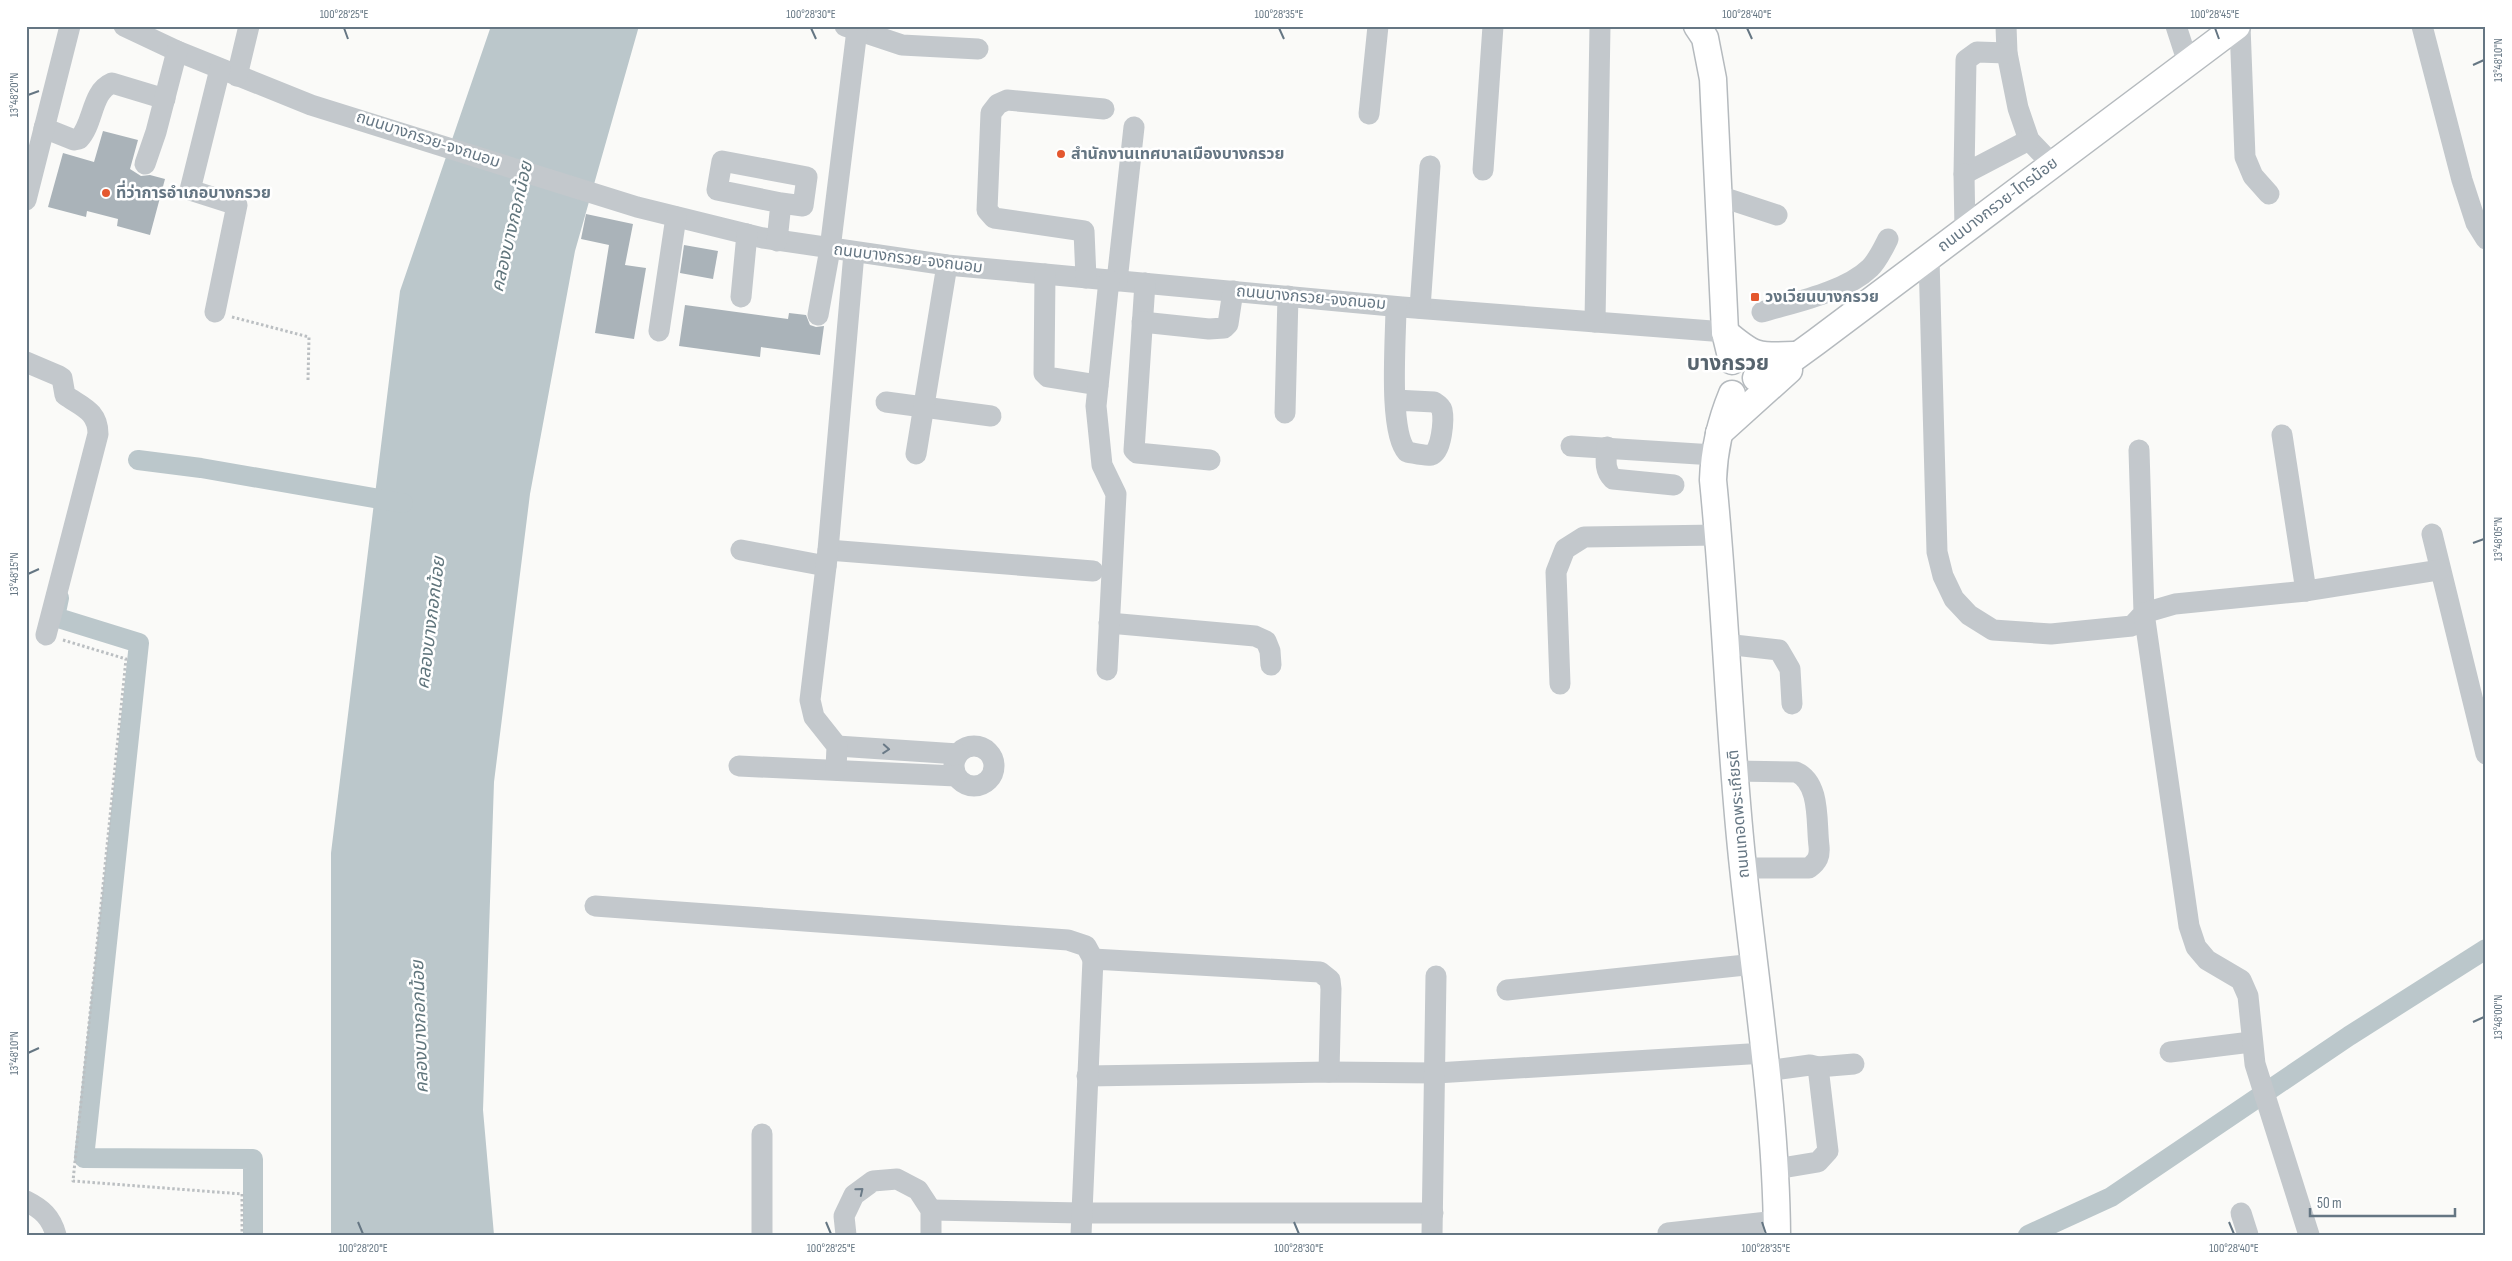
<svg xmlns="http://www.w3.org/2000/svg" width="2512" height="1261" font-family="'Sofia Sans Condensed','Noto Sans Thai',sans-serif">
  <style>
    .water { fill: #bbc7cb }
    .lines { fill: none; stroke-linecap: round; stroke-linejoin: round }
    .canal { stroke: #bbc7cb; stroke-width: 20 }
    .building { fill: #aab3b9 }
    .major-casing { stroke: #b5babe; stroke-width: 29 }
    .path { stroke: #bbbfc2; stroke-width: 3; stroke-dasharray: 2.5 2.5; stroke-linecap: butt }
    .minor { stroke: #c3c8cc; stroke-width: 21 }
    .major { stroke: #fff; stroke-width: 26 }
    .oneway { stroke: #6a7a87 }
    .ticks { fill: none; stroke: #657683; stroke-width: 2 }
    .poi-dot { fill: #e4572e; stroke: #fff; stroke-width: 2 }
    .labels { text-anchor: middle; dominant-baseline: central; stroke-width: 5; stroke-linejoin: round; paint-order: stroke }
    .street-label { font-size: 16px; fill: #657683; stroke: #fff }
    .poi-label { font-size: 16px; font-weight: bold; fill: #657683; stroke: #fff; text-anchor: start }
    .water-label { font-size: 18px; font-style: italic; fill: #60757c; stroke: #fff }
    .district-label { font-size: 21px; font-weight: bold; fill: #57646e; stroke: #fff }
    .neatline { fill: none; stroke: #657683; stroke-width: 2 }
    .ticks-label { font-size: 12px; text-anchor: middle; fill: #657683 }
  </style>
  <rect width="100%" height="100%" fill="#fafaf8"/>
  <polygon class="water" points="491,26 639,26 575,251 530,494 494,782 483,1110 494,1235 331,1235 331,853 400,291"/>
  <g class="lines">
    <g class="canal">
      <polyline points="138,460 201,468 403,503"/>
      <polyline points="59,598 55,617 139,643 84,1158 253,1159 253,1235"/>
      <polyline points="2028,1235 2111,1197 2349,1036 2486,949"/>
    </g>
  </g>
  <g class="building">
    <polygon points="103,131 138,140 130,169 141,176 150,175 165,179 150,235 117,226 118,219 87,211 86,217 48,207 63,153 94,162"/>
    <polygon points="586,214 633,224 625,265 646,268 634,339 595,333 609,245 581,239"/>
    <polygon points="684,245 718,251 713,279 680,273"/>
    <polygon points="685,305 788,319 789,313 806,315 810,325 816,327 824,326 820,355 761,347 760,357 679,346"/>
  </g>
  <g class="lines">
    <defs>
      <g id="major">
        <polyline points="1697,26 1705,38 1713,79 1725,332 1732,361"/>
        <path d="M1725,332C1753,356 1757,357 1794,355"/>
        <polyline points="1756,378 1794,358 1816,342 2237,26"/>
        <path d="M1732,394C1720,423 1714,449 1713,480C1726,609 1729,739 1743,867C1756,990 1776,1112 1777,1235"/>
        <polyline points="1719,433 1789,370"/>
      </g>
    </defs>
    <use href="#major" class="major-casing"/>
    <g class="path">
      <polyline points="232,317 309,337 308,380"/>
      <polyline points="63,640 126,659 73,1181 242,1194 242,1235"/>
    </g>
    <g class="minor">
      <polyline points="124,26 177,51 311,105 637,207 763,238 947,265 1402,307 1725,332"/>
      <polyline points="845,26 902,45 978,49"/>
      <polyline points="2006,26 2007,53 2018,108 2029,140 2052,164"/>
      <polyline points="2176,26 2188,63"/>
      <polyline points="2240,26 2245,157 2253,176 2269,194"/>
      <polyline points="2422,26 2462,180 2476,223 2486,239"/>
      <polyline points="2007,53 1977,52 1966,60 1964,174 2029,140"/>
      <polyline points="237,76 249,26"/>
      <polyline points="1369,114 1378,26"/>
      <path d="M44,128L74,140L79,139C94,123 91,92 112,83L165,99"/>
      <polyline points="145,164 156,132 177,51"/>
      <polyline points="1483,170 1493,26"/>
      <polyline points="1964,174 1965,231"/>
      <polyline points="1719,196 1777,215"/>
      <polyline points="26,200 70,26"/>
      <polyline points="777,241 781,203 803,206 807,177 722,161 717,190 781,203"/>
      <polyline points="1929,258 1937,552 1943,576 1954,599 1969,615 1993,630 2051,634 2132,626 2144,613 2139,450"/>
      <polyline points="1045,274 1044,373 1048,377 1098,385"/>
      <polyline points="1086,278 1084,231 994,218 987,210 991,113 998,104 1007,100 1104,109"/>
      <polyline points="1117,281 1134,127"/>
      <polyline points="1145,283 1134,450 1137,453 1210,460"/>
      <polyline points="741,297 747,234"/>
      <polyline points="1420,308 1430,166"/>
      <polyline points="215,312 237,205 190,190 220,69"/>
      <path d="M1762,312C1795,302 1845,292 1870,268C1878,260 1883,249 1888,239"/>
      <polyline points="818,315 830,249 857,30"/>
      <polyline points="1142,322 1209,329 1224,328 1228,324 1233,291"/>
      <polyline points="1595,322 1600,26"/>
      <polyline points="659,331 676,217"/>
      <path d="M26,362L59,376L62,378L65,395C82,407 98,411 98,434L46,635"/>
      <path d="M1395,400L1434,402C1437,404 1441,406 1442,410C1444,419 1442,452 1431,455C1424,456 1414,453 1407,452C1388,432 1396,337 1396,307"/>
      <polyline points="886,402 991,416"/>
      <polyline points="1285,413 1288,296"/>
      <polyline points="2282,435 2306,591"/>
      <polyline points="1571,446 1714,455"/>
      <path d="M1607,447C1606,460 1604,470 1613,479L1674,485"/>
      <polyline points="916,454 947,265"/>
      <polyline points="2432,534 2486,754"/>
      <polyline points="741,550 826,566"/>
      <polyline points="828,550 1093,571"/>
      <polyline points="1109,623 1255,636 1266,641 1270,651 1271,665"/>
      <polyline points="1725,644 1779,650 1790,669 1792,704"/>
      <polyline points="1107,670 1116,494 1102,465 1096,406 1109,280"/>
      <polyline points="1560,684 1556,572 1565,549 1584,537 1718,535"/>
      <circle cx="974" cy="766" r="20"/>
      <polyline points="837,746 958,754"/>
      <polyline points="739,766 956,776"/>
      <polyline points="836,770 837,746 814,717 810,700 828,550 854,253"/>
      <path d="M1734,771L1796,772C1821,783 1816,823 1819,846C1820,856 1818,861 1809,868H1743"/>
      <polyline points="595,906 1068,940 1086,946 1093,959"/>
      <polyline points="1507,990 1755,964"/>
      <polyline points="2170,1052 2251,1042"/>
      <polyline points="1818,1067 1854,1064"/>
      <polyline points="1766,1071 1810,1065 1818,1067 1827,1143 1828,1151 1818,1162 1776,1169"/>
      <polyline points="1087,1076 1329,1072 1436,1073 1765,1053"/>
      <path d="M26,1201C42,1209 51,1217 56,1235"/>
      <polyline points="931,1210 1082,1213 1433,1213"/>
      <polyline points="2241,1213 2248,1235"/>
      <polyline points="1668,1233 1777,1221"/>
      <polyline points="762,1235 762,1134"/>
      <polyline points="846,1235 844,1216 854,1195 873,1181 897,1179 918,1190 931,1210 931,1235"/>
      <polyline points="1081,1235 1093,959 1320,972 1330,980 1331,989 1329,1072"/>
      <polyline points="1432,1235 1436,976"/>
      <polyline points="2309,1235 2255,1064 2248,996 2241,980 2207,960 2196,947 2189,926 2144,613 2175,604 2306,591 2439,570"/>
    </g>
    <use href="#major" class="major"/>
  </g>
  <defs><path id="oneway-chevron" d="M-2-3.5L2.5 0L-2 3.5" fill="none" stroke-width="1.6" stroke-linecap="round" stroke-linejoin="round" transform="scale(1.25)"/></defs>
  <g class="oneway">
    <use href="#oneway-chevron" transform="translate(886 749) rotate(4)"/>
    <use href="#oneway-chevron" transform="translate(860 1191) rotate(-39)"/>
  </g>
  <path class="ticks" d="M344,28L348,39M811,28L816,39M1279,28L1284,39M1747,28L1752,39M2215,28L2219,39M2473,65L2484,60M28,95L39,91M2473,543L2484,539M28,574L39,569M2473,1022L2484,1017M28,1053L39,1048M358,1222L363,1234M826,1222L831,1234M1294,1222L1299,1234M1762,1222L1766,1234M2229,1222L2234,1234"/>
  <g class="poi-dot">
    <circle cx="1061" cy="154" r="5"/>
    <circle cx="106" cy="193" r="5"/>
    <rect x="1750" y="292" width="10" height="10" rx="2.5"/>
  </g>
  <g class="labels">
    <g class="street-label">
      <text transform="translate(428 140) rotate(18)">ถนนบางกรวย-จงถนอม</text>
      <text transform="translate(1998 205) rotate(-37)">ถนนบางกรวย-ไทรน้อย</text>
      <text transform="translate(908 259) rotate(7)">ถนนบางกรวย-จงถนอม</text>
      <text transform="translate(1311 298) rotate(5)">ถนนบางกรวย-จงถนอม</text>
      <text transform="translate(1739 814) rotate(-95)">ถนนเทอดพระเกียรติ</text>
    </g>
    <g class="poi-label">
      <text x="1071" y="154">สำนักงานเทศบาลเมืองบางกรวย</text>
      <text x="116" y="193">ที่ว่าการอำเภอบางกรวย</text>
      <text x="1765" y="297">วงเวียนบางกรวย</text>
    </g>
    <g class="water-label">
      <text transform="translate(512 227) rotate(-77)">คลองบางกอกน้อย</text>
      <text transform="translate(431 623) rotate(-83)">คลองบางกอกน้อย</text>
      <text transform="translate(420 1027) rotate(-92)">คลองบางกอกน้อย</text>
    </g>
    <g class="district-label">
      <text x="1728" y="363">บางกรวย</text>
    </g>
  </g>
  <rect width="2512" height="1261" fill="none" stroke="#ffffff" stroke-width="55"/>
  <path d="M2310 1208v8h145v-8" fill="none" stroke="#657683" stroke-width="2.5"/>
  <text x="2317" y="1208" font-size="15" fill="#657683" stroke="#ffffff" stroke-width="4" paint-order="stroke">50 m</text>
  <rect x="28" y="28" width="2456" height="1206" class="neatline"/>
  <g class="ticks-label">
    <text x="344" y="18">100°28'25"E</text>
    <text x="811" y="18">100°28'30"E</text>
    <text x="1279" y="18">100°28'35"E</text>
    <text x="1747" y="18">100°28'40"E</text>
    <text x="2215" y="18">100°28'45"E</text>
    <text transform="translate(2498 60) rotate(-90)" y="4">13°48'10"N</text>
    <text transform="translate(14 95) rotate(-90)" y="4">13°48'20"N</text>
    <text transform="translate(2498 539) rotate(-90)" y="4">13°48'05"N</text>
    <text transform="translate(14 574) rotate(-90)" y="4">13°48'15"N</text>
    <text transform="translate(2498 1017) rotate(-90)" y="4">13°48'00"N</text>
    <text transform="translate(14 1053) rotate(-90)" y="4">13°48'10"N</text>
    <text x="363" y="1252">100°28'20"E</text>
    <text x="831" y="1252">100°28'25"E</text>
    <text x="1299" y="1252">100°28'30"E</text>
    <text x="1766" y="1252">100°28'35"E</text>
    <text x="2234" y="1252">100°28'40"E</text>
  </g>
</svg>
